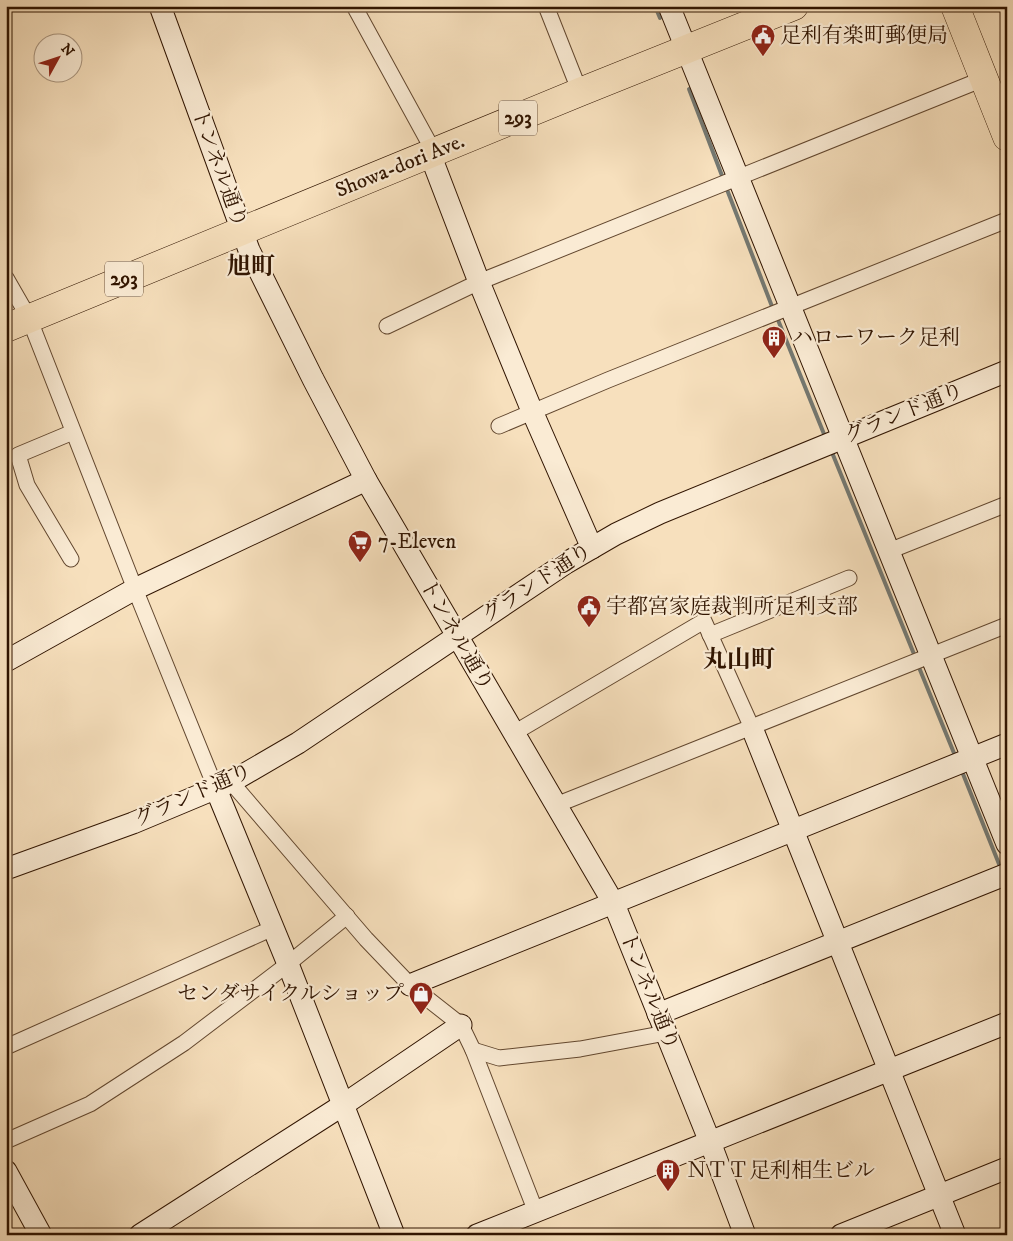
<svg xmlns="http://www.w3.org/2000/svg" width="1013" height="1241" font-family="'IM FELL DW Pica','Noto Serif JP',serif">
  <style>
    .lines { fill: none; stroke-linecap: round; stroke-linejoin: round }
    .stream { stroke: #747871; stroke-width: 4 }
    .street-casing { stroke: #62472f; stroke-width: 17 }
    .secondary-casing { stroke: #301400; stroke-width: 23 }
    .highway-casing { stroke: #301400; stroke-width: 29 }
    .street { stroke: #faebd4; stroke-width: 15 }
    .secondary { stroke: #faebd4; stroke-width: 21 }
    .highway { stroke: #f7e0bd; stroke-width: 28 }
    .labels { text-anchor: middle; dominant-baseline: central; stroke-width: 4.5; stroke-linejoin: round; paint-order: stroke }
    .shield { fill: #faebd4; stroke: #6d5440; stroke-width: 1 }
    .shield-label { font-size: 20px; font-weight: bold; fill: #301400 }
    .poi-label { font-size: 21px; fill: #301400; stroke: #faebd4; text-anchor: start }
    .street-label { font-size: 21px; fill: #301400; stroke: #faebd4 }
    .quarter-label { font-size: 24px; font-weight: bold; fill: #301400; stroke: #faebd4 }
  </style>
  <rect width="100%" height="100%" fill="#f7e0bd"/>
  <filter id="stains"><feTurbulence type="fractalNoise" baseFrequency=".004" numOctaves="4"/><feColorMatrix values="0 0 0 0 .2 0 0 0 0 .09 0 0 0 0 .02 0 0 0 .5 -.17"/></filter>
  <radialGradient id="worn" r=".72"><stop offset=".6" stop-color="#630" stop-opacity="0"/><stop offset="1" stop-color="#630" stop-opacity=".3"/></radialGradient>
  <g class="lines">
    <g class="stream">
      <polyline points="655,6 660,18"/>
      <polyline points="689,89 724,181"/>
      <polyline points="726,187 773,309"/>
      <polyline points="776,315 826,439"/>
      <polyline points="831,450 916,659"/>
      <polyline points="918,665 956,758"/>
      <polyline points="961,769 1001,869"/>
    </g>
    <defs>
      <g id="street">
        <polyline points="354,6 434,152"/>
        <polyline points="546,6 580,92"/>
        <polyline points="6,278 29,318 135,589 216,789"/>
        <polyline points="387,326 479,282 983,79"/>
        <polyline points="499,426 608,380 1007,220"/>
        <polyline points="889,551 1007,504"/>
        <polyline points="71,559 27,485 18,455 73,432"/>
        <polyline points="710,635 849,578"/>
        <polyline points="514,733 704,621 752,728"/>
        <polyline points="231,782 366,939 410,985 461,1025 473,1050 536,1212"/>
        <polyline points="556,805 1007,625"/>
        <polyline points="6,1047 273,928"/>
        <polyline points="473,1050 499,1058 580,1049 666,1033"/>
        <polyline points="6,1141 90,1104 184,1043 288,964 347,916"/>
      </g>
      <g id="secondary">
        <polyline points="160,6 249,250 313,379 366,480 614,904 710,1142 745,1235"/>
        <polyline points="669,6 1007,844"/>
        <polyline points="430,154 479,282 532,411 592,548"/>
        <polyline points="6,661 135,589 366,480"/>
        <polyline points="752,728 955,1235"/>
        <polyline points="216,789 288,964 394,1235"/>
        <polyline points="6,869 133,823 231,782 298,743 566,563 616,534 660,513 1007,371"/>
        <polyline points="410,985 1007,744"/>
        <polyline points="658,1014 1007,874"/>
        <polyline points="6,1171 41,1235"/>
        <polyline points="140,1235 343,1105 461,1025"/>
        <polyline points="477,1235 1007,1023"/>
        <polyline points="841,1235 1007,1168"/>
      </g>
      <g id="highway">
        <polyline points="955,6 1007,137"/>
        <polyline points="6,328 580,92 794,6"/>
      </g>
    </defs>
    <use href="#street" class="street-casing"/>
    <use href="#secondary" class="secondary-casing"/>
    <use href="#highway" class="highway-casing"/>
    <use href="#street" class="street"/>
    <use href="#secondary" class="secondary"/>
    <use href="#highway" class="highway"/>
  </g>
  <defs>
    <symbol id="civic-pin" viewBox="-11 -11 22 30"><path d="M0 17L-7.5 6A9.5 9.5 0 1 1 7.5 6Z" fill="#8f2418" stroke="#faebd4"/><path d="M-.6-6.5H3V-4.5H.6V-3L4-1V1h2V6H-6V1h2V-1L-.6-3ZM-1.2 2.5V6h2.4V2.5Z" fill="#fff"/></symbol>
    <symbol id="building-pin" viewBox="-11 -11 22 30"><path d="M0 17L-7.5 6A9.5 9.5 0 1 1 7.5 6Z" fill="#8f2418" stroke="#faebd4"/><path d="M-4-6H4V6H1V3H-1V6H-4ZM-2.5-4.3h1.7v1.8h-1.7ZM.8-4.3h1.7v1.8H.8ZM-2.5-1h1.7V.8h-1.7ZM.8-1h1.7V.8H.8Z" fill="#fff"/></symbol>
    <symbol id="supermarket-pin" viewBox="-11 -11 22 30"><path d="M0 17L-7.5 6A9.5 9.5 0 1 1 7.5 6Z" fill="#8f2418" stroke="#faebd4"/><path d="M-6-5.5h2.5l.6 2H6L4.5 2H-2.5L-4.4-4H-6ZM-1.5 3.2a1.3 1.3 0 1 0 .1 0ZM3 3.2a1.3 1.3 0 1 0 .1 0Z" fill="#fff"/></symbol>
    <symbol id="shop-pin" viewBox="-11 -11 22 30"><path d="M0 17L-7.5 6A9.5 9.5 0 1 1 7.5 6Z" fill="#8f2418" stroke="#faebd4"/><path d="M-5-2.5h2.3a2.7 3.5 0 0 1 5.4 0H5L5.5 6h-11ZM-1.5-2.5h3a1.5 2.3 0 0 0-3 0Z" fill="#fff"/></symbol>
  </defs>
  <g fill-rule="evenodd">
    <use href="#civic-pin" x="749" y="22" width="28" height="38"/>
    <use href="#building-pin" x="760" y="324" width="28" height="38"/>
    <use href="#supermarket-pin" x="346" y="528" width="28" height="38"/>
    <use href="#civic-pin" x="575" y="593" width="28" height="38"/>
    <use href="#shop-pin" x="407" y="980" width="28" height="38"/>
    <use href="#building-pin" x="654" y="1157" width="28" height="38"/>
  </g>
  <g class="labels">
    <g class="shield">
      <rect x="499" y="100.5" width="38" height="35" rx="4"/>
      <rect x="105" y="261.5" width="38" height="35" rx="4"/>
    </g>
    <g class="shield-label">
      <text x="518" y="118">293</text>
      <text x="124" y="279">293</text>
    </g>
    <g class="poi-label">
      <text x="780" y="36">足利有楽町郵便局</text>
      <text x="792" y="338">ハローワーク足利</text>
      <text x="378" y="542">7-Eleven</text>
      <text x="606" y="607">宇都宮家庭裁判所足利支部</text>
      <text x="404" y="994" text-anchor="end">センダサイクルショップ</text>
      <text x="686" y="1171">ＮＴＴ足利相生ビル</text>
    </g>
    <g class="street-label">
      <text transform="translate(400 166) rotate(-22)">Showa-dori Ave.</text>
      <text transform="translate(219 168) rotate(70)">トンネル通り</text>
      <text transform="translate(904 413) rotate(-22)">グランド通り</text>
      <text transform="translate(537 583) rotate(-33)">グランド通り</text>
      <text transform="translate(456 635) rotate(60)">トンネル通り</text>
      <text transform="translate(193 795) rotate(-24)">グランド通り</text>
      <text transform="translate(649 991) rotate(68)">トンネル通り</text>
    </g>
    <g class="quarter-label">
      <text x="251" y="267">旭町</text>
      <text x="739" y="660">丸山町</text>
    </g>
  </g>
  <rect width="1013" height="1241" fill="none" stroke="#f7e0bd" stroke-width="25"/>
  <rect x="8" y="8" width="998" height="1226" fill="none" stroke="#301400" stroke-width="2.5"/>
  <rect x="12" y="12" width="988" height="1216" fill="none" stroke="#301400"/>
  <g transform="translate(58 58) rotate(50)"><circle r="24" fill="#faebd4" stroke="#a9957f"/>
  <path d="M0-4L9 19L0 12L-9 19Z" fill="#8f2418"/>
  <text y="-8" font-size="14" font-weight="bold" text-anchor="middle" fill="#301400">N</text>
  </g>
  <rect width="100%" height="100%" filter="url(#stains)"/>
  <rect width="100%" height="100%" fill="url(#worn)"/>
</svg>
